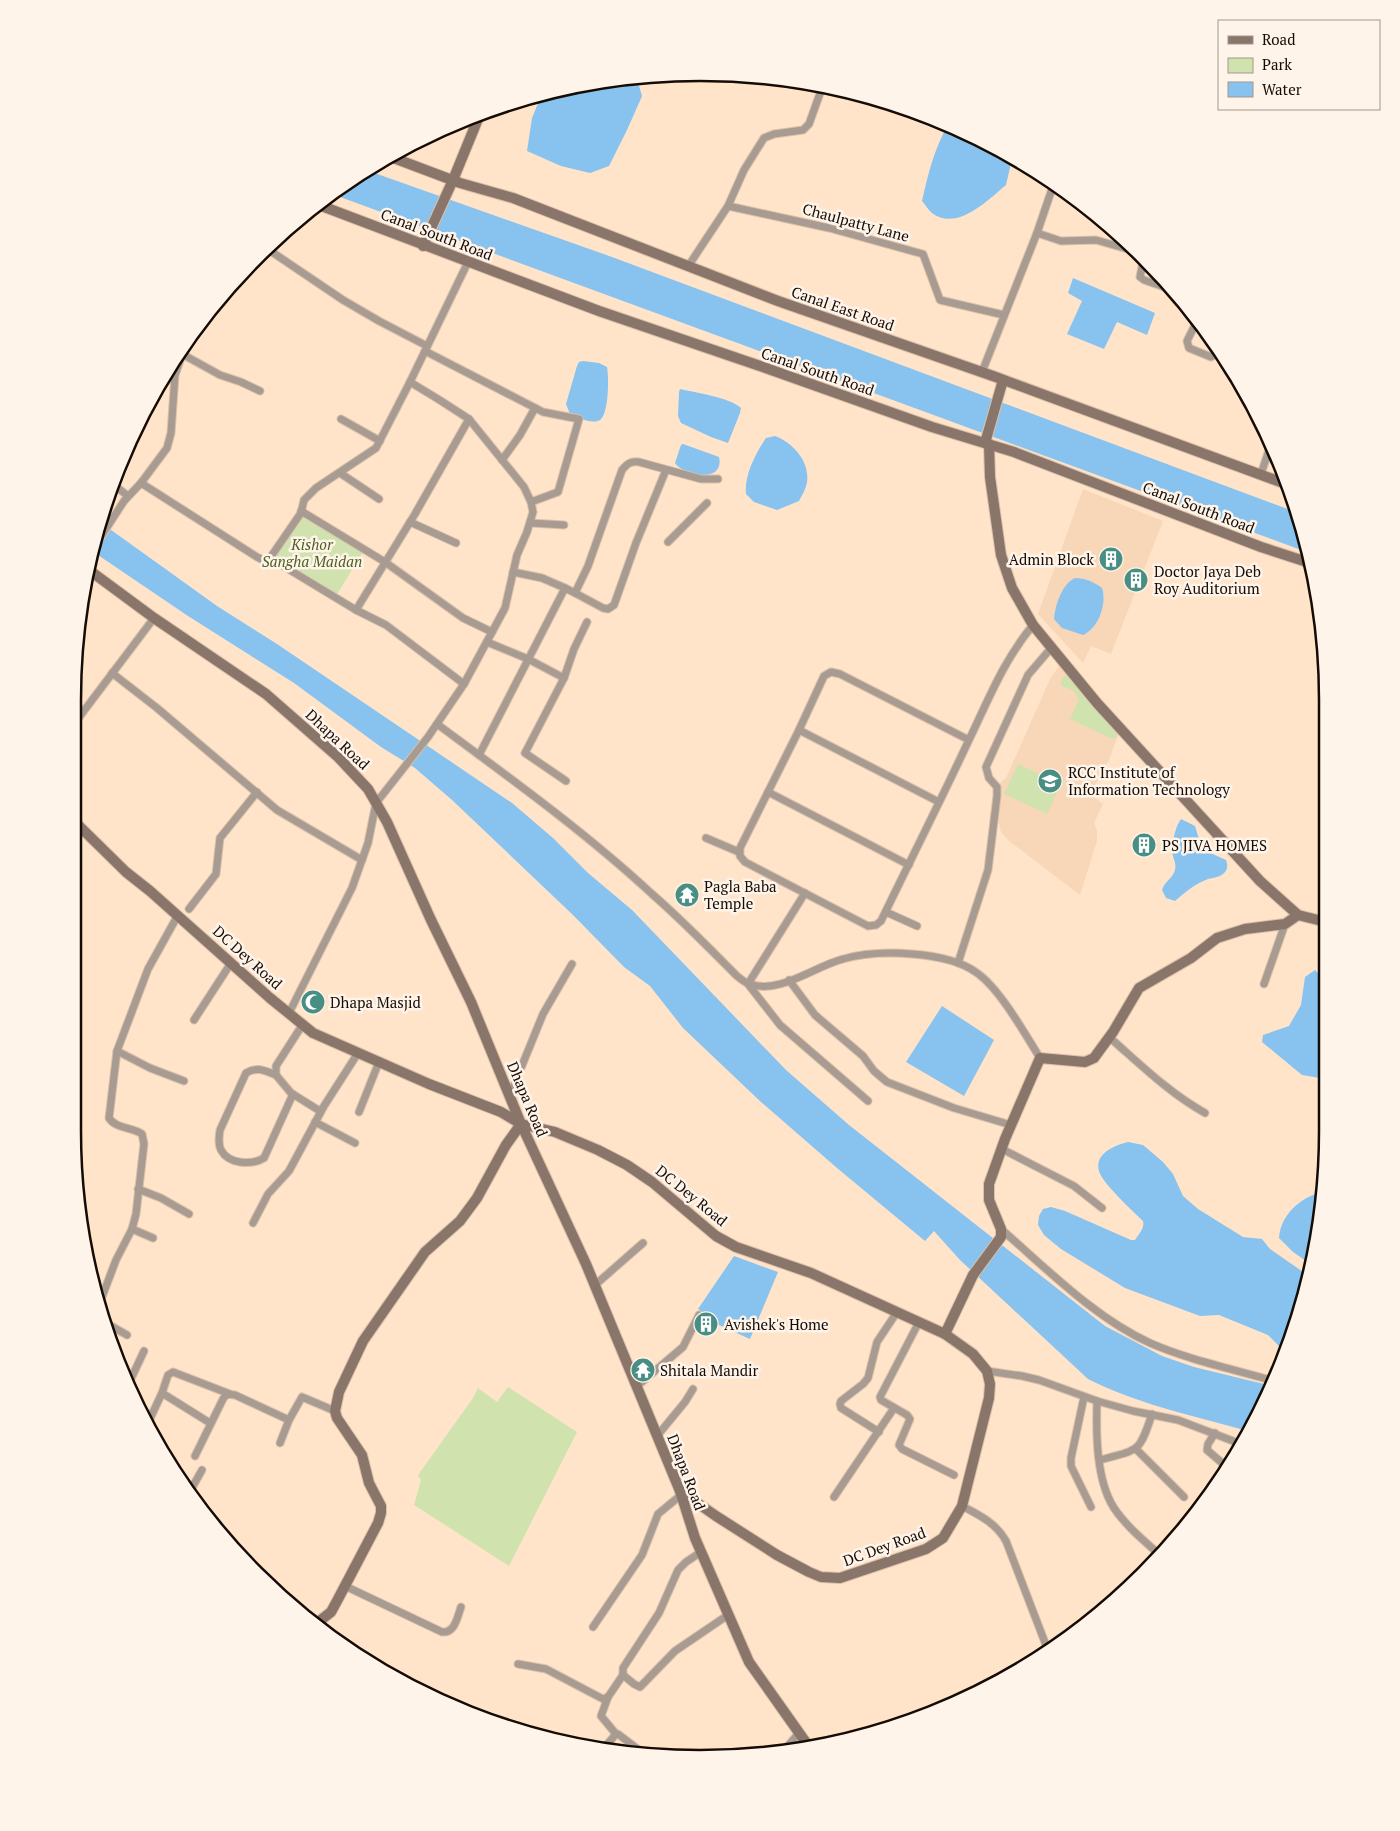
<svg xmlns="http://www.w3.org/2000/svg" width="1400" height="1831" font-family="'PT Serif',serif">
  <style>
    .built { fill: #f7d7b7 }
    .green { fill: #d0e3af }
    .water { fill: #88c2ef }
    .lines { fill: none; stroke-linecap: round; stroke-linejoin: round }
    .street-casing { stroke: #dac1aa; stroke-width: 9 }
    .secondary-casing { stroke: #dac1aa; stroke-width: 12 }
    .street { stroke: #a89b92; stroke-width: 7 }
    .secondary { stroke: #897569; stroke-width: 10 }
    .labels { text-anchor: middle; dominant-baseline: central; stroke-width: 5; stroke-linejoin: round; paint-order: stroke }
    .street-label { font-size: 15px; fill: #150c05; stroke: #fff4ea }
    .park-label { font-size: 15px; font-style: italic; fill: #4d601f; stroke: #fff4ea }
    .poi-label { font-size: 15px; fill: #150c05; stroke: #fff4ea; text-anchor: start }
    .rim { fill: none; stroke: #150c05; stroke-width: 2.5 }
  </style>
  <rect width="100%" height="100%" fill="#ffe4ca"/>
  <g class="built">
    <polygon points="1083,489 1163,521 1111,654 1091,646 1083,663 1038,614"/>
    <polygon points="1060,665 1119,733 1109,760 1090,794 1103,804 1094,823 1097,831 1097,841 1080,895 1009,841 1001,832 998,820 1000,783 1006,778 1051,677"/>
  </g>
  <g class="green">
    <polygon points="302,514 329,532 363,552 336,596 271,559"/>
    <polygon points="1065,676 1071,676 1118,733 1116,738 1110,738 1070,719 1079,699 1073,690 1061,686 1062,679"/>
    <polygon points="1018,764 1061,784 1047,814 1004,794"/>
    <polygon points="508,1387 577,1432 509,1566 414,1505 421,1480 418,1475 473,1398 478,1388 497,1402"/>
  </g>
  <g class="water">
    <polygon points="637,79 642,96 627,130 609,166 590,173 561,166 527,151 532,118 541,96 577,85"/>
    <path d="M948,125L1012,159L1006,185C988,200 957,232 932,213C928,210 925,204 922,201C928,174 934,149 948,125Z"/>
    <polygon points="366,170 612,257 1293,511 1304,551 332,194 351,178"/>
    <polygon points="1073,278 1155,313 1147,335 1117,322 1104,349 1067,334 1082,301 1068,293"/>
    <path d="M583,361L599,363L607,367C609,377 609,414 600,420C592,425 577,417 570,414L566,404L577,366L579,362Z"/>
    <path d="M680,389C696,393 729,397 741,408L740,413L728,443L711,437L681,423L678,416L679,392Z"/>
    <path d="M775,436C793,443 810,461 807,482C806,489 802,495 799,501L777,510L754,502L746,494C744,475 756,453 766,438Z"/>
    <path d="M683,444L719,457C725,483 684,477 675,463L681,445Z"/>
    <path d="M100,522L217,606L277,644L512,803L553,838L588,873L632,910L786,1070L849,1125L1105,1326L1162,1356L1194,1367L1272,1386L1248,1431C1194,1416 1137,1404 1088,1379L960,1260L934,1231L925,1241L837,1168L761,1102L683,1028L650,986L624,967L573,915L452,800L415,768L381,747L294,683L188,616L92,551L94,537Z"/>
    <path d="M1075,578C1085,578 1094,582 1102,588C1107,603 1099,628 1083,635L1062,628L1054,619C1055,605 1062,584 1075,578Z"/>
    <path d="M1181,819L1195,826L1201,846L1208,852L1226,860C1228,865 1228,870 1223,874C1219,877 1213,878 1208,879C1195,884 1185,892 1175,901L1166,898L1162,890C1164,882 1173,878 1175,870C1177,863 1172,857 1172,850C1172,842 1176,825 1181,819Z"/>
    <polygon points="1315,970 1322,977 1321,1004 1322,1005 1322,1076 1320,1078 1302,1075 1262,1042 1263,1035 1289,1026 1301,1005 1305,977"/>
    <polygon points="942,1006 994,1040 964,1096 906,1062"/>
    <path d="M1128,1142L1143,1145L1163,1162L1173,1174L1183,1196L1198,1209L1243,1237L1262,1239L1270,1249L1306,1274L1286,1350L1281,1348L1268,1335L1219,1315L1200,1316L1125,1288L1061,1249L1044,1235L1038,1225L1039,1216L1043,1209L1051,1207L1065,1211L1131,1240H1135C1139,1234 1145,1228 1143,1221C1133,1211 1102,1183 1099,1171C1094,1153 1116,1145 1128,1142Z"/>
    <path d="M1322,1192V1213L1309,1263L1293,1252L1279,1238C1280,1215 1301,1197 1322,1192Z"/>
    <polygon points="734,1256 778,1272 750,1339 719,1325 698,1309"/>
  </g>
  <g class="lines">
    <defs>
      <g id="street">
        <polyline points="728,206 829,228 923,254 940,300 1004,315"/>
        <polyline points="1037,233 1061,241 1096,240 1138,252"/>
        <polyline points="266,248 343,300 379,321 427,346"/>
        <polyline points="1144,257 1140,277 1144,280 1170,289"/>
        <polyline points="689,265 728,206 744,170 764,138 774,134 803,130 809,124 823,85"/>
        <polyline points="1197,321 1187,341 1189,348 1211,357 1216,354 1219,348"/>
        <polyline points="200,322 204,315"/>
        <polyline points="425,351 543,412 579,419 558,492 531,502"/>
        <polyline points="182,354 220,375 241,382 260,391"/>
        <polyline points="982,372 1037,233 1054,183"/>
        <polyline points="341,419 380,441"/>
        <polyline points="502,460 520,435 535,408"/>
        <polyline points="340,473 379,499"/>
        <polyline points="1261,474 1271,444"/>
        <polyline points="141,483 257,557 263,560 270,558 301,513 304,500 316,488 376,448 410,382"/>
        <polyline points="114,485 128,496"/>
        <polyline points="301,511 385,562 463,618 492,632"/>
        <polyline points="410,522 456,543"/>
        <polyline points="531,523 564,525"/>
        <polyline points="668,542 707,503"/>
        <polyline points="91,552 124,501 141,483 167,448 171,433 175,375 185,346"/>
        <polyline points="270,558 356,610 386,625 464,684"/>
        <polyline points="513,572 542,578 565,588"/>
        <polyline points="575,593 603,608 608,609 614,605 636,543 666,470"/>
        <polyline points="356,610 415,514 469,419"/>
        <polyline points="487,642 528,659 564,678"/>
        <polyline points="112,673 157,708 277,810 362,860"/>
        <polyline points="74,724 154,618"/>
        <path d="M437,724C510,778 585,832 652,894C682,920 709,948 737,976C741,979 745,983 750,984C779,995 815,966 843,959C878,949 948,951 977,973C1000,989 1025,1034 1040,1058"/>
        <polyline points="799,730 939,802"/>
        <path d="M969,740L840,674L831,672L824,676L799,730L740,848V856L745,862L868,926L876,925L881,921C910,861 940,802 968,742C988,701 1003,661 1033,625"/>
        <path d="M479,755L565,588L575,593L588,566L622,470C627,464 630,461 639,462L701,479H718"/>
        <polyline points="566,781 525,753 564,678 574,649 587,622"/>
        <polyline points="768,792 909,865"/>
        <polyline points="706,838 739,852"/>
        <polyline points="805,893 748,984 780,1025 868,1101"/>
        <polyline points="189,909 216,874 220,838 257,792"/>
        <polyline points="886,912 917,926"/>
        <polyline points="958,963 988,870 997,796 997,787 989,778 986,767 1028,675 1052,647"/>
        <polyline points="789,980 815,1015 863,1056 874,1071 887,1082 954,1108 1011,1125"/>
        <polyline points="1264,984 1285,924"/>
        <polyline points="289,1013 352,888 368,843 376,803 428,737 464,684 505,608 517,555 527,532 533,512 531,502 524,487 469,419 438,399 410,382 468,262"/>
        <polyline points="194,1020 231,963"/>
        <polyline points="303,1024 276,1066 276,1075 291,1093 320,1111"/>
        <path d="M1109,1037C1140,1064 1169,1093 1205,1113"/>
        <polyline points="117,1051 150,1068 184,1081"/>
        <path d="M276,1075C265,1071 257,1066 246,1073L220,1130C219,1136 218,1144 221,1150C229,1165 252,1165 264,1158L293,1094"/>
        <polyline points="510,1095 543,1014 572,964"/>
        <polyline points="359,1112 379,1062"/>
        <polyline points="315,1122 355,1143"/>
        <polyline points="1002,1149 1074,1186 1102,1208"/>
        <polyline points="138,1189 161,1198 189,1214"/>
        <polyline points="253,1223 268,1194 289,1171 324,1106 358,1053"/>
        <polyline points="132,1229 153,1238"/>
        <path d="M1001,1229C1047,1269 1095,1318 1150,1343C1189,1360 1233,1369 1274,1381"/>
        <polyline points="595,1285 643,1243"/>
        <path d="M97,1302L102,1297L116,1260L132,1229L136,1214L144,1144L142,1134C132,1127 116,1129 109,1118L117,1051L148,969L178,915"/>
        <polyline points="919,1322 880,1397 881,1400 907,1415 910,1419 899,1445 902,1449 954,1475"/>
        <polyline points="106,1323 127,1335"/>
        <polyline points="987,1371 1022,1376 1039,1380 1097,1401 1133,1411 1178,1420 1241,1444"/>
        <polyline points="130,1381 144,1351"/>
        <polyline points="636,1387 683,1347 699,1315"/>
        <polyline points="162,1393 168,1375 173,1372 230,1394"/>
        <polyline points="1084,1397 1071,1458 1071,1466 1091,1507"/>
        <path d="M1097,1401C1096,1433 1096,1480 1114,1508C1126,1526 1144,1541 1160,1555"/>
        <polyline points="289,1420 302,1397 335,1411"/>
        <polyline points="148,1423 162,1393 210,1423"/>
        <polyline points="879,1432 841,1408 840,1404 841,1401 863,1384 868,1378 877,1342 897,1312"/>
        <polyline points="1215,1433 1208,1444 1207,1450 1228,1468"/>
        <polyline points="657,1436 685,1402 693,1389"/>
        <polyline points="1136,1449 1184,1497"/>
        <path d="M195,1456L223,1399C226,1394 229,1394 235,1395L289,1420L280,1443"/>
        <path d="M1100,1460C1139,1449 1139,1454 1152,1414"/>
        <polyline points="189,1493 202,1470"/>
        <polyline points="834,1497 894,1408"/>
        <path d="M962,1506C979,1515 996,1523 1006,1541L1049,1653"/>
        <polyline points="701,1552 686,1562 678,1570 659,1613 623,1668 623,1675 634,1684 640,1687 675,1651 728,1615"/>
        <path d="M345,1586L442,1632C455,1633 457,1618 461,1607"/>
        <polyline points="593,1627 642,1555 658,1514 681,1495"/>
        <polyline points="518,1664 546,1669 603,1699 608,1697 623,1675"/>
        <polyline points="608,1697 601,1716 616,1734"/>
        <polyline points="604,1748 616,1734 618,1734 639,1750"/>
        <polyline points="786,1748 799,1733"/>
      </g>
      <g id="secondary">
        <polyline points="391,157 460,183 513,198 778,301 993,376 1286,484"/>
        <polyline points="319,205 599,311 763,367 932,427 1014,452 1261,547 1307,562"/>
        <polyline points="423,246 453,180 480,114"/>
        <polyline points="985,443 1003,380"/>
        <polyline points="989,444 990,477 1001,555 1012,588 1033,625 1097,703 1260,881 1298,915 1322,921"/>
        <polyline points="89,570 154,618 266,694 338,757 368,789 387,822 431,920 471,1002 521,1124 586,1264 680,1491 695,1538 749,1662 807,1744"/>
        <polyline points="73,820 126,872 150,891 270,998 313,1033 429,1084 501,1112 521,1124 555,1132 598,1150 627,1165 652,1182 716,1236 736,1247 811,1273 945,1334 973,1354 987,1371 990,1384 989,1398 962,1506 943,1538 926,1549 840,1578 821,1577 809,1572 777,1555 716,1516 680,1491"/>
        <polyline points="945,1334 973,1275 1001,1237 1001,1229 989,1200 989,1184 1005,1139 1040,1058 1085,1062 1094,1058 1113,1032 1139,988 1191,958 1217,938 1245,929 1285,924 1298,915"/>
        <polyline points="317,1623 331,1612 337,1601 378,1523 381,1513 381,1506 369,1483 362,1455 337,1418 335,1411 339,1392 363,1341 425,1252 460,1221 477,1198 506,1145 521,1124"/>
      </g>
    </defs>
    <use href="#street" class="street-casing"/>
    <use href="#secondary" class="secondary-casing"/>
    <use href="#street" class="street"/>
    <use href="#secondary" class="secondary"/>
  </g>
  <defs>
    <symbol id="building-disc" viewBox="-11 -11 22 22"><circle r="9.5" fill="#488e84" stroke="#fff4ea"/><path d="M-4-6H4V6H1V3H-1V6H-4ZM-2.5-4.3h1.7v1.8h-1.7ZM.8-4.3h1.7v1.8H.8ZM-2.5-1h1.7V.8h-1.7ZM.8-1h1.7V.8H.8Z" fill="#fff"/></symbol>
    <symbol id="university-disc" viewBox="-11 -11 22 22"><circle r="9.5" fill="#488e84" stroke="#fff4ea"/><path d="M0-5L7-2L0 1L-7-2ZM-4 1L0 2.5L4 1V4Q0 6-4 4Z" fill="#fff"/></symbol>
    <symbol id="temple-disc" viewBox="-11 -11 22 22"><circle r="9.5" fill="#488e84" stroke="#fff4ea"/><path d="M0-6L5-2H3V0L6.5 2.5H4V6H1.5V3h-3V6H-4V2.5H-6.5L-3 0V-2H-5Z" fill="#fff"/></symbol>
    <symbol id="mosque-disc" viewBox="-11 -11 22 22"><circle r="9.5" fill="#488e84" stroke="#fff4ea"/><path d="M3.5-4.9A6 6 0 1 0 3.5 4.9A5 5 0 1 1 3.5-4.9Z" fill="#fff"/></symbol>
  </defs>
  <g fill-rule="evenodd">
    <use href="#building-disc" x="1097" y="545" width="28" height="28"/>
    <use href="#building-disc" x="1122" y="566" width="28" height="28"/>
    <use href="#university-disc" x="1036" y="767" width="28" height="28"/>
    <use href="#building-disc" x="1130" y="831" width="28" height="28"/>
    <use href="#temple-disc" x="673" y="881" width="28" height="28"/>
    <use href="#mosque-disc" x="299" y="988" width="28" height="28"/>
    <use href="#building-disc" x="692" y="1310" width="28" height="28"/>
    <use href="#temple-disc" x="629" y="1356" width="28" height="28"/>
  </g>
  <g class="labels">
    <g class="street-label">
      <text transform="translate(856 222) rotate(15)">Chaulpatty Lane</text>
      <text transform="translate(437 234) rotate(21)">Canal South Road</text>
      <text transform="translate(843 308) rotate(19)">Canal East Road</text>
      <text transform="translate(818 371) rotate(19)">Canal South Road</text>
      <text transform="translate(1199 507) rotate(21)">Canal South Road</text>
      <text transform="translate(338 739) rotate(43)">Dhapa Road</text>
      <text transform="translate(248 957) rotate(42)">DC Dey Road</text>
      <text transform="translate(528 1099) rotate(67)">Dhapa Road</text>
      <text transform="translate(692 1195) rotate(39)">DC Dey Road</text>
      <text transform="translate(687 1472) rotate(69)">Dhapa Road</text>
      <text transform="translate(884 1546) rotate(-20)">DC Dey Road</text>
    </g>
    <g class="park-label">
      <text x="312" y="544">Kishor<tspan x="312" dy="17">Sangha Maidan</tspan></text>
    </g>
    <g class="poi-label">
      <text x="1094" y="559" text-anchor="end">Admin Block</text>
      <text x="1154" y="571">Doctor Jaya Deb<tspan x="1154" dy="17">Roy Auditorium</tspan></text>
      <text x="1068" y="772">RCC Institute of<tspan x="1068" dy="17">Information Technology</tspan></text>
      <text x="1162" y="845">PS JIVA HOMES</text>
      <text x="704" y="886">Pagla Baba<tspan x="704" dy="17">Temple</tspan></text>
      <text x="330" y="1002">Dhapa Masjid</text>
      <text x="724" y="1324">Avishek's Home</text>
      <text x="660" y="1370">Shitala Mandir</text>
    </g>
  </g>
  <path d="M0 0H1400V1831H0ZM700 81H700A619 619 0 0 1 1319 700V1131A619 619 0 0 1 700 1750H700A619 619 0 0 1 81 1131V700A619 619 0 0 1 700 81Z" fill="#fff4ea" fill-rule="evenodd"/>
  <path class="rim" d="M700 81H700A619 619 0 0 1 1319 700V1131A619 619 0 0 1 700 1750H700A619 619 0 0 1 81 1131V700A619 619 0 0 1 700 81Z"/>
  <rect x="1218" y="20" width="162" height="90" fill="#fff4ea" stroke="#a1978e"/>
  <rect x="1228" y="36" width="25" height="8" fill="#897569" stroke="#a1978e"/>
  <text x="1262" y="45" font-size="15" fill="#150c05">Road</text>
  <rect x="1228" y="58" width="25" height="15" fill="#d0e3af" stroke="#a1978e"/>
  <text x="1262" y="70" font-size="15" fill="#150c05">Park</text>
  <rect x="1228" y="82" width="25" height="15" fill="#88c2ef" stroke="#a1978e"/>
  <text x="1262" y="95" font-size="15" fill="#150c05">Water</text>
</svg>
